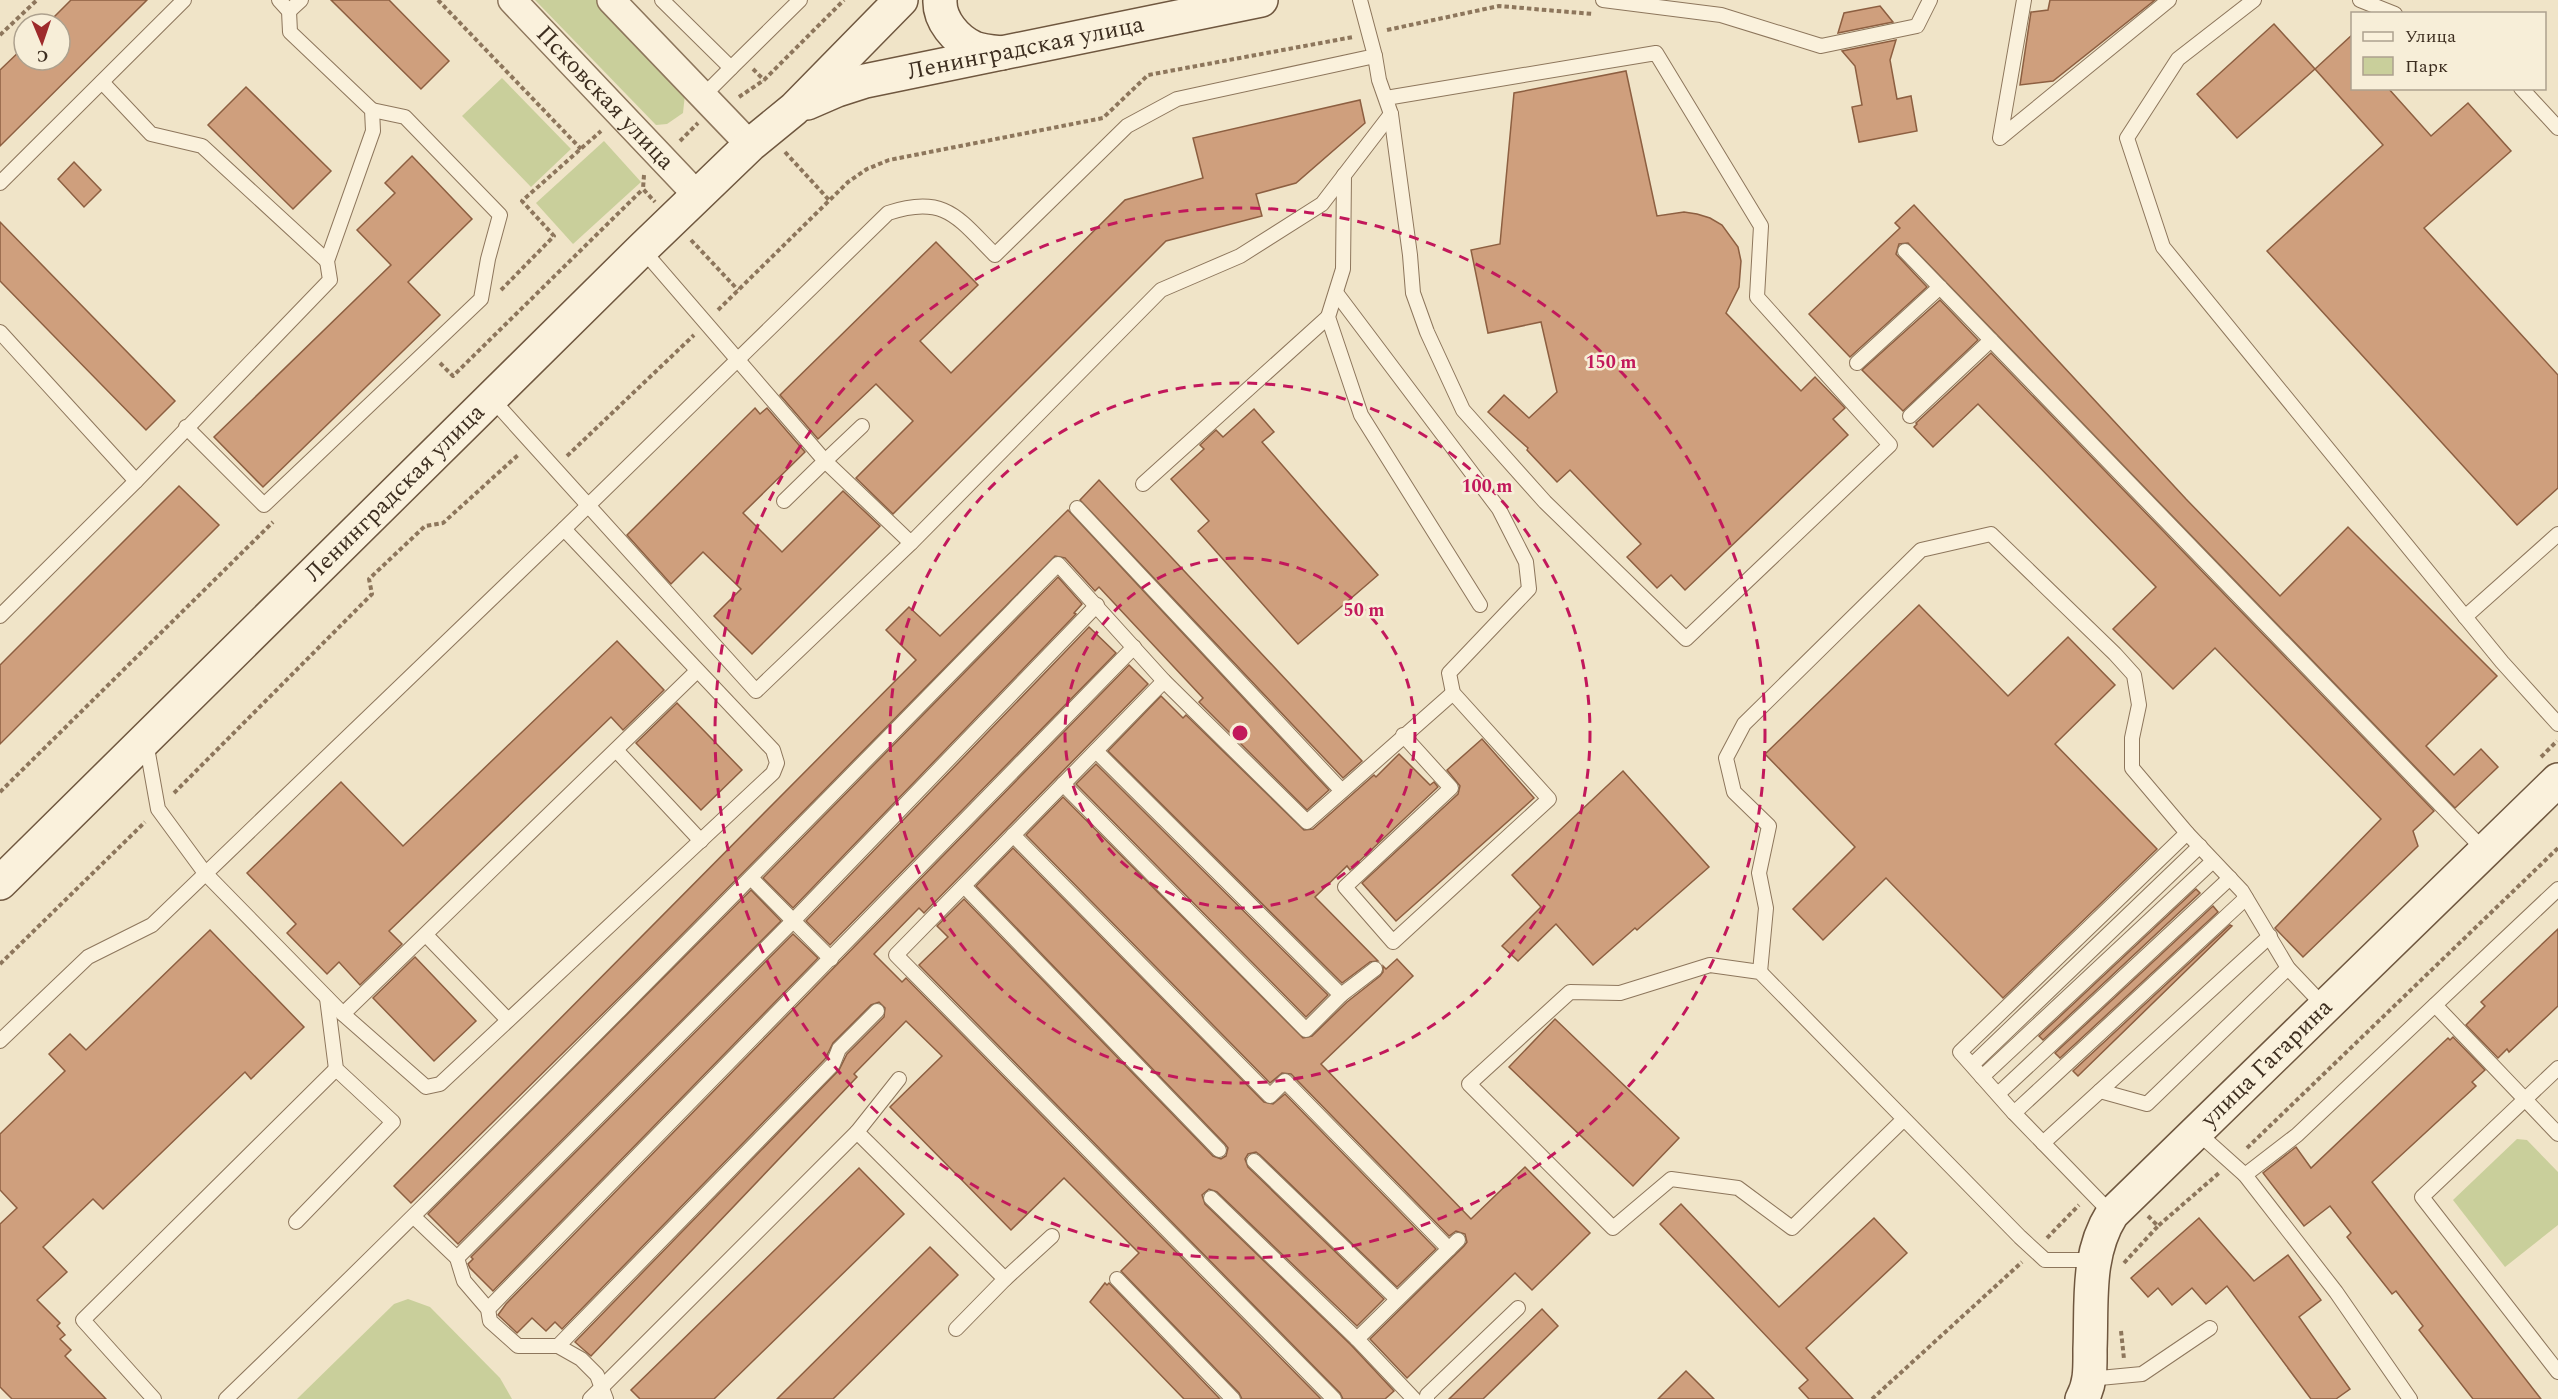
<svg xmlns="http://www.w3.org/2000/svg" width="2558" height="1399" font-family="Spectral,serif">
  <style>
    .green { fill: #c9cf9b }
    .building { fill: #cf9f7d; stroke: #8d5f41; stroke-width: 1.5 }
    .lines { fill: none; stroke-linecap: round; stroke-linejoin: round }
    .lane-casing { stroke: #8d765c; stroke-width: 16 }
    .street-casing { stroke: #8d765c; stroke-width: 30 }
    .secondary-casing { stroke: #6f573f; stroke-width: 36 }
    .path { stroke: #8d765c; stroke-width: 4; stroke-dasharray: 4.5 3; stroke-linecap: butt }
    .lane { stroke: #faf1dc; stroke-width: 14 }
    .street { stroke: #faf1dc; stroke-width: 27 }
    .secondary { stroke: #faf1dc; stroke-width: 33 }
    .ring { fill: none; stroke: #c2185b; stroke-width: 3; stroke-dasharray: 10 8 }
    .labels { text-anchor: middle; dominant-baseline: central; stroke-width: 5; stroke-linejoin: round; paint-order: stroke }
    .street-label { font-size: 24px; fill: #3d2e20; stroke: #f7eed8 }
    .centre { fill: #c2185b; stroke: #f7eed8; stroke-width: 3 }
    .ring-label { font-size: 18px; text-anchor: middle; font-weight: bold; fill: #c2185b; stroke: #f7eed8; stroke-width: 5; stroke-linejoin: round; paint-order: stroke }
  </style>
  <rect width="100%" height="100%" fill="#f0e4c8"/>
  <g class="green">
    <polygon points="535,0 600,0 685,94 683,113 667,124 656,125"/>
    <polygon points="502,78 571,149 531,187 462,116"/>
    <polygon points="604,141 641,182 573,244 536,203"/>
    <polygon points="2517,1139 2527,1140 2558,1172 2558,1225 2505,1267 2453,1200"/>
    <polygon points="408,1299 430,1307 500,1378 512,1399 297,1399 394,1304"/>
  </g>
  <g class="building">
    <polygon points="71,0 147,0 0,146 0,70 24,47 24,60 60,60 60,24 47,24"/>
    <polygon points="331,0 389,0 449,61 421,89"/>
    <polygon points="2050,0 2155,0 2053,81 2020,85 2031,12 2048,10"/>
    <polygon points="1880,6 1893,22 1838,33 1844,13"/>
    <polygon points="2274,24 2315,69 2237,138 2197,94"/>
    <polygon points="2352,35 2352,88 2388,88 2431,136 2468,103 2511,151 2424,228 2558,375 2558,488 2517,525 2267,251 2383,145 2315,69"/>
    <polygon points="1896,40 1890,60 1897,99 1911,96 1917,131 1859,142 1852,107 1862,105 1855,66 1842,51"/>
    <polygon points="1626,71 1657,216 1684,212 1697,214 1710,218 1722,225 1738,247 1741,261 1739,287 1726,313 1801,391 1815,377 1845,408 1833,419 1848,435 1685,590 1671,575 1657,588 1627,557 1641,544 1570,470 1557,482 1527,450 1528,448 1488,412 1504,395 1529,418 1557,392 1541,322 1488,333 1471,250 1500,244 1514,93"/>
    <polygon points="246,87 331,171 293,209 208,125"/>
    <polygon points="1360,100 1365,123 1296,183 1256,194 1262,216 1166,241 893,514 856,478 913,421 876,384 818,439 780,395 936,242 978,285 920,341 951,373 1125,200 1203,178 1193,138"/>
    <polygon points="412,156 472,219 408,282 440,315 263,487 214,437 391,265 357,230 395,193 385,183"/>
    <polygon points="74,162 101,190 84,207 58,179"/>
    <polygon points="1914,205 2186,499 2280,596 2348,527 2497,676 2426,746 2454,775 2481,749 2498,767 2455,808 1908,243 1899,244 1896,254 1927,287 1850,357 1809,314 1900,228 1895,223"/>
    <polygon points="0,222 175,401 146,430 0,281"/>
    <polygon points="1940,300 1978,340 1903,411 1862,370"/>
    <polygon points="1991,353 2434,811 2413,831 2418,846 2303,957 2275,928 2381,819 2215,648 2173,689 2113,629 2156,587 1978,404 1933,447 1914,427 1917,424 1916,423"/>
    <polygon points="755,408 760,414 767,408 805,452 743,513 782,552 843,491 880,526 752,654 714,616 741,589 703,552 671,584 627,535"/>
    <polygon points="1254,409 1274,432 1262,442 1378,575 1298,644 1198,531 1209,521 1171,479 1204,449 1200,445 1216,430 1223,437"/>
    <polygon points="1099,480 1362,761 1343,778 1080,500"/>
    <polygon points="179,486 219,525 0,744 0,665"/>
    <polygon points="1068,510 1329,790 1307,810 1199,702 1203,698 1099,587 1095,591 1065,558 1055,556 639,978 411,1203 394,1186 916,660 886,630 909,607 940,636"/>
    <polygon points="1058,577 1082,604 1074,613 1076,614 793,908 763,878"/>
    <polygon points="1919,605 2008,696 2068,637 2115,685 2055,744 2157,849 2003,998 1886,878 1823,940 1793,909 1855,847 1765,754"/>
    <polygon points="1089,627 1116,653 830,945 806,921"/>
    <polygon points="617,641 664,690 623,730 611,717 389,931 402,944 360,985 339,962 327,974 287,933 296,924 247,873 341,782 403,846"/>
    <polygon points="1129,665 1148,684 924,913 919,908 874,954 902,982 906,978 1321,1399 1242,1399 1239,1393 1121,1271 1139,1253 1064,1178 1011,1230 890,1107 942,1056 906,1021 854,1074 857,1077 591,1356 584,1350 575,1342 839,1070 847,1054 884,1017 885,1008 879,1002 871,1005 833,1043 825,1059 562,1329 555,1322 546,1331 532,1318 517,1333 514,1330 498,1315 506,1304"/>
    <polygon points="1161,696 1183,718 1186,715 1304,830 1313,829 1374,775 1376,777 1399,754 1430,785 1434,782 1438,787 1350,870 1347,866 1315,897 1378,961 1370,962 1342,983 1108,751"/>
    <polygon points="677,703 742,770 701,810 636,743"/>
    <polygon points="1482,739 1534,798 1396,921 1362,883 1458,794 1460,786 1447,770"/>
    <polygon points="1096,764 1328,995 1306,1017 1076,784"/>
    <polygon points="1623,771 1709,867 1637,930 1635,928 1593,965 1556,924 1518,961 1502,946 1541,907 1512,875"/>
    <polygon points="1063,797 1303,1038 1312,1036 1347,1002 1380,976 1383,972 1383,966 1386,969 1397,959 1413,976 1321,1064 1471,1219 1525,1167 1590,1233 1532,1290 1515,1273 1407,1378 1370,1339 1464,1246 1467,1242 1465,1234 1456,1231 1449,1236 1291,1074 1282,1073 1270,1083 1026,835"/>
    <polygon points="1013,848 1264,1102 1273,1104 1285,1094 1436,1249 1397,1287 1260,1155 1256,1152 1248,1154 1245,1159 1248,1167 1384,1299 1357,1326 1217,1192 1209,1189 1202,1195 1205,1204 1351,1345 1394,1391 1385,1399 1343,1399 1340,1393 919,965 948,937 937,926 964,899 1213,1156 1221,1159 1226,1156 1228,1148 1225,1144 976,886"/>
    <polygon points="2196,889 2200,893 2043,1040 2039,1036"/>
    <polygon points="751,890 781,921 458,1244 428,1214"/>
    <polygon points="2213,906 2218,912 2060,1058 2055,1053"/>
    <polygon points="2230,925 2232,926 2078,1076 2073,1071"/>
    <polygon points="2558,929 2558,1006 2509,1052 2507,1049 2498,1058 2466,1025 2485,1006 2481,1002"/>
    <polygon points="210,930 304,1027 251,1079 245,1072 103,1209 93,1199 43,1247 67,1272 37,1300 60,1323 57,1326 65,1335 60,1339 71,1350 65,1356 106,1399 12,1399 0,1387 0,1224 17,1208 0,1190 0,1134 65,1071 49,1054 70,1034 86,1050"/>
    <polygon points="793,934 818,958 493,1291 470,1268 468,1264 473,1259 471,1257"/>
    <polygon points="415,957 476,1021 434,1061 373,998"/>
    <polygon points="1555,1019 1679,1138 1633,1186 1509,1067"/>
    <polygon points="2453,1037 2485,1070 2472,1082 2476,1086 2372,1182 2541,1399 2473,1399 2419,1330 2423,1326 2396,1291 2392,1294 2347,1237 2351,1233 2330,1206 2304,1226 2263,1173 2296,1147 2311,1168 2448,1038 2450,1040"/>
    <polygon points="859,1168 904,1214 714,1399 640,1399 631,1390"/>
    <polygon points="1681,1204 1779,1307 1874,1218 1907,1253 1806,1348 1853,1399 1809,1399 1799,1388 1808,1380 1660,1224"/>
    <polygon points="2199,1218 2254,1281 2288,1255 2321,1300 2299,1317 2350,1389 2336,1399 2311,1399 2227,1286 2206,1304 2192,1288 2172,1305 2158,1288 2148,1297 2131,1278"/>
    <polygon points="930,1247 958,1275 833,1399 777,1399"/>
    <polygon points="1105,1283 1107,1285 1109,1283 1220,1399 1184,1399 1090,1302"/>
    <polygon points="1542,1309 1558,1326 1483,1399 1449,1399"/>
    <polygon points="1686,1371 1714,1399 1658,1399"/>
  </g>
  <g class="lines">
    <defs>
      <g id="lane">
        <polyline points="662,0 731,68 800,0"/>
        <polyline points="1603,0 1721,15 1821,46 1917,26 1930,0"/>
        <polyline points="2024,0 2000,138 2169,0"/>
        <polyline points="2254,0 2178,59 2127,138 2163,247 2502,662 2558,724"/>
        <polyline points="2360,0 2395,14"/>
        <polyline points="289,11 301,0"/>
        <polyline points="1375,56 1379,80 1391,114 1410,255 1413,293 1427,332 1463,410 1545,502 1686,639 1890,445 1757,297 1761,226 1656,53 1386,98"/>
        <polyline points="102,82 151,134 202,146 327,261"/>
        <polyline points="2521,88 2558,128"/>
        <polyline points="703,96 731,68"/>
        <polyline points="1344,175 1343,269 1328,317 1361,415 1480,605"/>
        <polyline points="0,183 184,0"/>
        <polyline points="642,249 825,461 784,501"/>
        <polyline points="1905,251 2485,851"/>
        <polyline points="1337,294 1499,509 1526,562 1529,589 1449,673 1453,693 1549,799 1393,942 1345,887 1451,788 1403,735"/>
        <polyline points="0,332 136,481"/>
        <polyline points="1857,363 1940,287"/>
        <polyline points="492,399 756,691 911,543"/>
        <polyline points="1910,416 1991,340"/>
        <polyline points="862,426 825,461 911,543 1161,290 1240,256 1322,204 1391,114"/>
        <polyline points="186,427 264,505 481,299 488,259 500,215 405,117 372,110"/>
        <polyline points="1143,484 1328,317"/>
        <polyline points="1077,508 1342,791"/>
        <polyline points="0,616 136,481 330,280 327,261 373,131 372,110 290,32 289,11 279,0"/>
        <polyline points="2465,617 2558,534"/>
        <polyline points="1164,681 896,955 1334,1399"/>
        <path d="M146,742L158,809L205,873L343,1014L426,1087L440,1084L773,773L777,763L773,750L564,529L888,213C945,194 958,218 995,255L1127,126L1177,99L1375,56L1360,0"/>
        <polyline points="616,750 701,841"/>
        <polyline points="1096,751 1341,995"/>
        <polyline points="1063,784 1306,1030 1341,995 1375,969"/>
        <polyline points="1013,835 1270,1096 1285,1081 1449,1249"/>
        <polyline points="751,878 831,959"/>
        <polyline points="964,886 1219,1150"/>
        <polyline points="426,935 508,1020"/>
        <polyline points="2270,936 2100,1091 2147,1104 2288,968"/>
        <polyline points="1760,972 1766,908 1759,873 1769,826 1734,792 1726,758 1744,724 1921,550 1991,534 2115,654 2134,675 2139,705 2132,738 2132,768 2187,833"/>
        <polyline points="2435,1005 2558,1134"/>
        <polyline points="343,1014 697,671"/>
        <polyline points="0,1041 88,957 152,925 564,529"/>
        <polyline points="1972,1065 2200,846"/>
        <polyline points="2558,1068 2422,1197 2558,1372"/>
        <polyline points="1982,1077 2213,861"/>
        <polyline points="1998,1094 2230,878"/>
        <polyline points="2014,1113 2246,898"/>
        <polyline points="1904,1119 1792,1228 1738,1188 1671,1179 1613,1228 1469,1084 1570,992 1620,993 1710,965 1760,972 2020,1237 2045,1260 2094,1260"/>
        <polyline points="857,1132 899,1079"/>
        <polyline points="2197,1132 2245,1175 2336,1292 2410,1399"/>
        <polyline points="2043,1143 2100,1091"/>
        <polyline points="1254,1161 1397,1299"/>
        <polyline points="2245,1175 2297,1135 2558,889"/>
        <polyline points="1211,1198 1357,1339 1414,1399"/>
        <polyline points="2112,1214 2014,1113 1960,1052 2187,833 2242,891 2288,968 2325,1007"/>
        <polyline points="414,1217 457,1258 464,1281 488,1309 490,1321 518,1346 558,1346 581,1359 597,1375 606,1399"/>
        <polyline points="296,1222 393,1122 336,1069 327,998"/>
        <polyline points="457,1258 793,921 1097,605"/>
        <polyline points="1005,1279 1052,1236"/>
        <polyline points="1117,1279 1233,1399"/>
        <polyline points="488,1309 1134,647"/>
        <polyline points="1357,1339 1458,1240"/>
        <polyline points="558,1346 833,1064 839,1049 877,1011"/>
        <polyline points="2089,1379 2142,1374 2210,1328"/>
        <polyline points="154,1399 83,1320 336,1069"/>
        <path d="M226,1399C509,1126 783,845 1058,564L1164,681L1307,822L1453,693"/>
        <polyline points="590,1399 857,1132 1005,1279 956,1329"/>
        <polyline points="1427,1399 1427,1395 1518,1308"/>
      </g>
      <g id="street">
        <path id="s1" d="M512,0L698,196"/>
        <polyline points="611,0 750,145"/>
      </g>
      <g id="secondary">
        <path d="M940,0C939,20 956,40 974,48C982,51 993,52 1002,53"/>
        <path id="s2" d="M807,103L837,90L865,81L1261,0"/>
        <path id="s3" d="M0,883L642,249L750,145L794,109L901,0"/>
        <path id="s4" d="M2082,1399C2091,1383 2090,1367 2090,1349C2092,1303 2086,1255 2112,1214L2558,780"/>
      </g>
    </defs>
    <use href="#lane" class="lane-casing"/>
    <use href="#street" class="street-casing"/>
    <use href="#secondary" class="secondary-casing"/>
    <g class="path">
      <polyline points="438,0 581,149"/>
      <polyline points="1387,30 1499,6 1593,14"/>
      <polyline points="0,35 37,0"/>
      <polyline points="753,69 764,80"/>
      <polyline points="739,97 764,80 844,0"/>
      <polyline points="680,141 698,123"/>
      <polyline points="785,152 829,200"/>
      <polyline points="644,175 643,189 655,202"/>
      <polyline points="691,240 738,290"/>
      <polyline points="501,290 554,236 522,201 601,131"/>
      <polyline points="718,310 848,182 867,169 889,160 1103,118 1148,75 1353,37"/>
      <polyline points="440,363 453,376 643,189"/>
      <polyline points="567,456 694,335"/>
      <polyline points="2541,757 2557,741"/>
      <polyline points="0,792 273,522"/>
      <polyline points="174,793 372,594 369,579 425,526 443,523 518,455"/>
      <polyline points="0,964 145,822"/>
      <polyline points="2247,1148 2558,848"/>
      <polyline points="2148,1216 2158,1226 2219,1173"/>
      <polyline points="2047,1238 2079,1205"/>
      <polyline points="2124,1263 2158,1226"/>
      <polyline points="2121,1331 2124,1359"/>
      <polyline points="1872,1399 2022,1262"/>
    </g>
    <use href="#lane" class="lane"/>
    <use href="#street" class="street"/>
    <use href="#secondary" class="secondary"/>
  </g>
  <g class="ring">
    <circle cx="1240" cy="733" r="175"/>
    <circle cx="1240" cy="733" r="350"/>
    <circle cx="1240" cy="733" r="525"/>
  </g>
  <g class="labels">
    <g class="street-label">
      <text stroke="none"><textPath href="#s2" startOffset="226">Ленинградская улица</textPath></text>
      <text stroke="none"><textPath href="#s1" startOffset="135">Псковская улица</textPath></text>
      <text stroke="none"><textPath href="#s3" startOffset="555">Ленинградская улица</textPath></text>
      <text stroke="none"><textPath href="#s4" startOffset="406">улица Гагарина</textPath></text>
    </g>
  </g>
  <circle cx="1240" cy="733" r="9" class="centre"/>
  <g class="ring-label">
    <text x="1611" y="368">150 m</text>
    <text x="1487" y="492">100 m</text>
    <text x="1364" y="616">50 m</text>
  </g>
  <rect x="2351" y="12" width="195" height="78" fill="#f7eed8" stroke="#ada18e" stroke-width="1.5"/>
  <rect x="2363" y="32" width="30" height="9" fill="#faf1dc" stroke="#ada18e" stroke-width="1.5"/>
  <text x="2405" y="42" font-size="18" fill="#3d2e20">Улица</text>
  <rect x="2363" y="57" width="30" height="18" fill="#c9cf9b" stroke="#ada18e" stroke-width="1.5"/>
  <text x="2405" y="72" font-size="18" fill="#3d2e20">Парк</text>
  <g transform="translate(42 42) rotate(178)"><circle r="28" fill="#f7eed8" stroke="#ada18e" stroke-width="1.5"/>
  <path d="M0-4.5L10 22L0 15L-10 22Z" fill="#9e2a2b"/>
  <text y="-9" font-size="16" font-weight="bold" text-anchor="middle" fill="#3d2e20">С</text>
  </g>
</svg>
